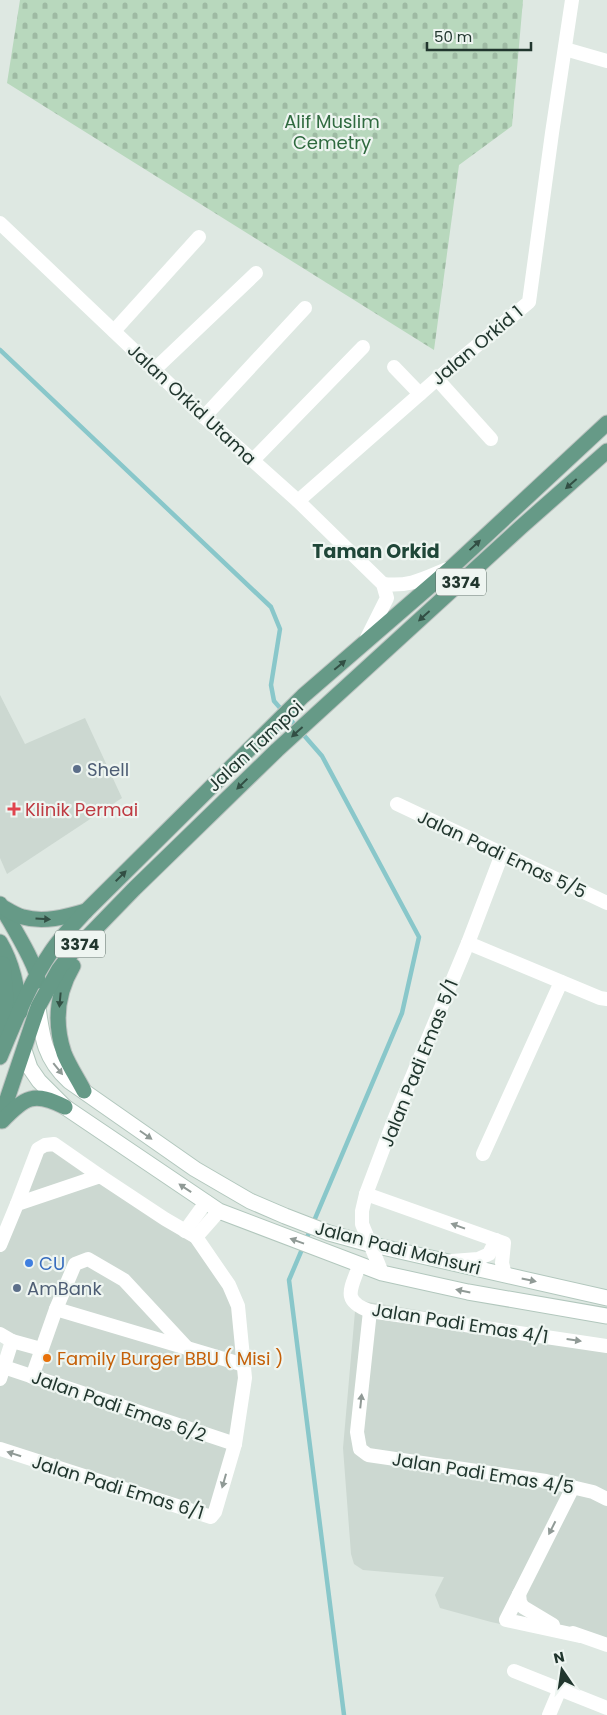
<svg xmlns="http://www.w3.org/2000/svg" width="607" height="1715" font-family="Poppins,sans-serif">
  <style>
    .built { fill: #ccd8d1 }
    .cemetery { fill: url(#cemetery-stones) }
    .lines { fill: none; stroke-linecap: round; stroke-linejoin: round }
    .stream { stroke: #89c7ca; stroke-width: 4.5 }
    .secondary-casing { stroke: #b2c7bd; stroke-width: 17 }
    .primary-casing { stroke: #bcc3c0; stroke-width: 17 }
    .street { stroke: #fff; stroke-width: 14 }
    .secondary { stroke: #fff; stroke-width: 15 }
    .primary { stroke: #669a87; stroke-width: 15 }
    .oneway { fill: #324f44 }
    .oneway2 { fill: #909a96 }
    .service-dot { fill: #5c6f8a; stroke: #eef5f1; stroke-width: 2 }
    .health-dot { fill: #e0444e; stroke: #eef5f1; stroke-width: 2 }
    .shop-dot { fill: #3f7fe0; stroke: #eef5f1; stroke-width: 2 }
    .food-dot { fill: #e8710a; stroke: #eef5f1; stroke-width: 2 }
    .labels { text-anchor: middle; dominant-baseline: central; stroke-width: 4.5; stroke-linejoin: round; paint-order: stroke }
    .shield { fill: #eef5f1; stroke: #5e6f68; stroke-width: 1 }
    .shield-label { font-size: 16px; font-weight: bold; fill: #21362e }
    .park-label { font-size: 18px; fill: #2f6a3f; stroke: #eef5f1 }
    .street-label { font-size: 18px; fill: #21362e; stroke: #eef5f1 }
    .service-label { font-size: 18px; fill: #4e5e75; stroke: #eef5f1; text-anchor: start }
    .health-label { font-size: 18px; fill: #be3a42; stroke: #eef5f1; text-anchor: start }
    .shop-label { font-size: 18px; fill: #366cbe; stroke: #eef5f1; text-anchor: start }
    .food-label { font-size: 18px; fill: #c56008; stroke: #eef5f1; text-anchor: start }
    .neighbourhood-label { font-size: 19px; font-weight: bold; fill: #1f4638; stroke: #eef5f1 }
  </style>
  <defs>
    <pattern id="cemetery-stones" width="16" height="16" patternUnits="userSpaceOnUse" patternTransform="scale(1.25)"><rect width="16" height="16" fill="#b8d8bd"/><path d="M2 7V4a2 2 0 0 1 4 0v3zM10 15v-3a2 2 0 0 1 4 0v3z" fill="#9ebaa3"/></pattern>
  </defs>
  <rect width="100%" height="100%" fill="#dee8e2"/>
  <g class="built">
    <polygon points="0,695 25,744 85,718 122,798 7,874 0,858"/>
    <polygon points="40,1142 183,1224 234,1283 250,1377 219,1514 0,1455 0,1362 6,1344 0,1340 0,1229"/>
    <polygon points="356,1300 607,1341 607,1650 576,1640 491,1622 440,1608 435,1595 444,1577 363,1570 354,1564 351,1554 343,1448"/>
  </g>
  <polygon class="cemetery" points="20,0 523,0 512,126 459,165 434,350 7,83"/>
  <g class="lines">
    <polyline class="stream" points="0,350 271,607 280,629 271,685 274,701 322,756 419,937 402,1013 289,1280 344,1715"/>
    <defs>
      <g id="secondary">
        <path d="M38,1007C42,1038 45,1059 69,1081L195,1169L250,1201L285,1216L329,1233L369,1244L607,1298"/>
        <polyline points="24,1050 30,1068 39,1081 65,1107 219,1211 382,1273 468,1292 607,1316"/>
      </g>
      <g id="primary">
        <path d="M0,904C9,921 37,964 38,981"/>
        <path d="M1,906C8,910 15,915 23,917C43,923 66,917 86,911"/>
        <path d="M0,942C13,964 17,987 20,1012"/>
        <path d="M73,966C57,993 54,1023 64,1053C69,1066 78,1079 84,1091"/>
        <polyline points="2,1041 6,998 3,964"/>
        <path d="M0,1057C15,1022 29,984 51,952C61,937 74,924 86,911L303,696L451,568L607,423"/>
        <polyline points="0,1120 38,1007 59,969 69,956 134,889 277,750 521,527 607,451"/>
        <path d="M2,1121C25,1097 34,1091 65,1107"/>
      </g>
    </defs>
    <use href="#secondary" class="secondary-casing"/>
    <use href="#primary" class="primary-casing"/>
    <g class="street">
      <polyline points="565,49 607,61"/>
      <polyline points="0,223 204,417 298,501 383,584 387,598 365,642"/>
      <polyline points="114,331 199,237"/>
      <polyline points="394,367 420,394"/>
      <polyline points="154,370 256,273"/>
      <polyline points="437,379 491,439"/>
      <polyline points="204,417 305,308"/>
      <polyline points="253,460 363,347"/>
      <polyline points="298,501 437,379 529,302 552,133 572,0"/>
      <path d="M383,584C410,587 423,579 447,569"/>
      <polyline points="397,804 607,903"/>
      <polyline points="468,943 600,998 607,999"/>
      <polyline points="483,1154 561,982"/>
      <polyline points="366,1194 504,1243 502,1263 505,1275"/>
      <polyline points="17,1204 38,1149 45,1145 54,1144 100,1176"/>
      <polyline points="185,1231 206,1202"/>
      <polyline points="196,1237 219,1211"/>
      <polyline points="0,1245 17,1204 100,1176 165,1219 196,1237 229,1285 238,1306 245,1378 235,1444 215,1512 211,1517 0,1449"/>
      <polyline points="452,1261 478,1259 489,1254 496,1240"/>
      <path d="M359,1266C351,1289 341,1301 370,1311L607,1346"/>
      <polyline points="382,1273 362,1224 362,1211 366,1194 394,1120 468,943 502,854"/>
      <polyline points="56,1309 244,1365"/>
      <polyline points="370,1311 357,1432 360,1449 368,1455 546,1481 593,1492 607,1499"/>
      <polyline points="0,1334 12,1341 41,1349"/>
      <polyline points="4,1367 235,1444"/>
      <polyline points="32,1377 56,1309 75,1264 88,1259 124,1280 188,1349"/>
      <polyline points="0,1379 12,1341"/>
      <polyline points="573,1487 506,1620 580,1636"/>
      <polyline points="519,1594 520,1602 523,1607 553,1625"/>
      <polyline points="573,1633 607,1645"/>
      <polyline points="514,1671 607,1708"/>
      <polyline points="549,1715 560,1689"/>
    </g>
    <use href="#secondary" class="secondary"/>
    <use href="#primary" class="primary"/>
  </g>
  <defs><path id="oneway-solid" d="M-6-.8H1V-3.2L6.5 0L1 3.2V.8H-6Z" transform="scale(1.25)"/></defs>
  <g class="oneway">
    <use href="#oneway-solid" transform="translate(571 484) rotate(139)"/>
    <use href="#oneway-solid" transform="translate(475 545) rotate(-43)"/>
    <use href="#oneway-solid" transform="translate(424 616) rotate(138)"/>
    <use href="#oneway-solid" transform="translate(340 665) rotate(-40)"/>
    <use href="#oneway-solid" transform="translate(297 732) rotate(138)"/>
    <use href="#oneway-solid" transform="translate(242 784) rotate(136)"/>
    <use href="#oneway-solid" transform="translate(121 876) rotate(-45)"/>
    <use href="#oneway-solid" transform="translate(43 919) rotate(3)"/>
    <use href="#oneway-solid" transform="translate(60 1000) rotate(95)"/>
  </g>
  <g class="oneway2">
    <use href="#oneway-solid" transform="translate(58 1069) rotate(51)"/>
    <use href="#oneway-solid" transform="translate(146 1135) rotate(35)"/>
    <use href="#oneway-solid" transform="translate(185 1188) rotate(-146)"/>
    <use href="#oneway-solid" transform="translate(458 1226) rotate(-160)"/>
    <use href="#oneway-solid" transform="translate(297 1241) rotate(-160)"/>
    <use href="#oneway-solid" transform="translate(529 1280) rotate(12)"/>
    <use href="#oneway-solid" transform="translate(463 1291) rotate(-168)"/>
    <use href="#oneway-solid" transform="translate(574 1340) rotate(8)"/>
    <use href="#oneway-solid" transform="translate(361 1401) rotate(-84)"/>
    <use href="#oneway-solid" transform="translate(14 1454) rotate(-162)"/>
    <use href="#oneway-solid" transform="translate(224 1481) rotate(106)"/>
    <use href="#oneway-solid" transform="translate(552 1528) rotate(117)"/>
  </g>
  <g class="service-dot">
    <circle cx="77" cy="769" r="5"/>
    <circle cx="17" cy="1288" r="5"/>
  </g>
  <path class="health-dot" d="M11.5 801.5h5v5h5v5h-5v5h-5v-5h-5v-5h5z"/>
  <circle class="shop-dot" cx="29" cy="1263" r="5"/>
  <circle class="food-dot" cx="47" cy="1358" r="5"/>
  <g class="labels">
    <g class="shield">
      <rect x="436" y="568.5" width="50" height="27" rx="4"/>
      <rect x="55" y="930.5" width="50" height="27" rx="4"/>
    </g>
    <g class="shield-label">
      <text x="461" y="582">3374</text>
      <text x="80" y="944">3374</text>
    </g>
    <g class="park-label">
      <text x="332" y="121">Alif Muslim<tspan x="332" dy="21">Cemetry</tspan></text>
    </g>
    <g class="street-label">
      <text transform="translate(477 345) rotate(-40)">Jalan Orkid 1</text>
      <text transform="translate(192 404) rotate(43)">Jalan Orkid Utama</text>
      <text transform="translate(255 746) rotate(-43)">Jalan Tampoi</text>
      <text transform="translate(502 854) rotate(25)">Jalan Padi Emas 5/5</text>
      <text transform="translate(419 1063) rotate(-68)">Jalan Padi Emas 5/1</text>
      <text transform="translate(398 1248) rotate(14)">Jalan Padi Mahsuri</text>
      <text transform="translate(460 1323) rotate(9)">Jalan Padi Emas 4/1</text>
      <text transform="translate(119 1406) rotate(19)">Jalan Padi Emas 6/2</text>
      <text transform="translate(483 1473) rotate(9)">Jalan Padi Emas 4/5</text>
      <text transform="translate(118 1487) rotate(17)">Jalan Padi Emas 6/1</text>
    </g>
    <g class="service-label">
      <text x="87" y="769">Shell</text>
      <text x="27" y="1288">AmBank</text>
    </g>
    <g class="health-label">
      <text x="25" y="809">Klinik Permai</text>
    </g>
    <g class="shop-label">
      <text x="39" y="1263">CU</text>
    </g>
    <g class="food-label">
      <text x="57" y="1358">Family Burger BBU ( Misi )</text>
    </g>
    <g class="neighbourhood-label">
      <text x="376" y="551">Taman Orkid</text>
    </g>
  </g>
  <g transform="translate(562 1670) rotate(347)" stroke="#eef5f1" stroke-width="4" paint-order="stroke">
  <path d="M0-4L9 19L0 12L-9 19Z" fill="#21362e"/>
  <text y="-8" font-size="14" font-weight="bold" text-anchor="middle" fill="#21362e">N</text>
  </g>
  <path d="M427 42v8h104v-8" fill="none" stroke="#21362e" stroke-width="2.5"/>
  <text x="434" y="42" font-size="15" fill="#21362e" stroke="#eef5f1" stroke-width="4" paint-order="stroke">50 m</text>
</svg>
